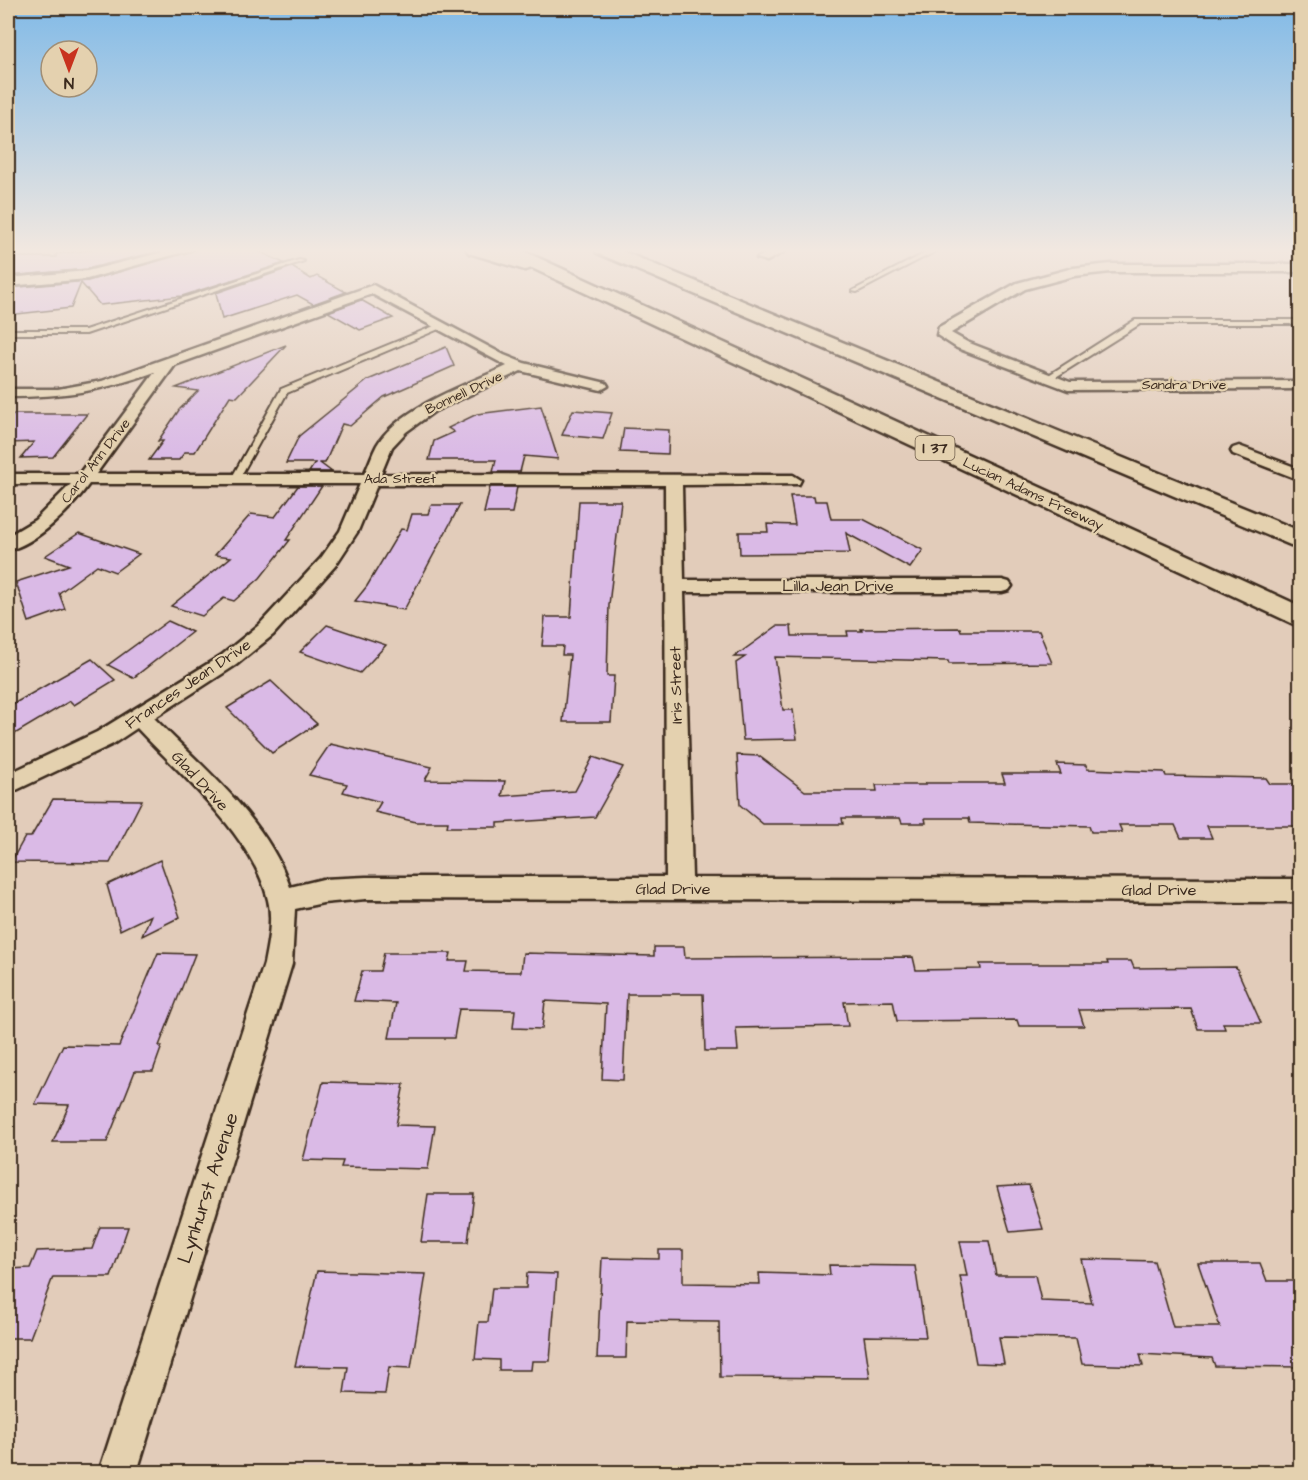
<svg xmlns="http://www.w3.org/2000/svg" width="1308" height="1480" font-family="'Architects Daughter',sans-serif">
  <style>
    .building { fill: #dabae6; stroke: #3b2a1e; stroke-width: 1.5 }
    .lines { fill: none; stroke-linecap: round; stroke-linejoin: round }
    .service-casing { stroke: #3b2a1e; stroke-width: 4 }
    .minor-casing { stroke: #3b2a1e; stroke-width: 5 }
    .motorway-casing { stroke: #3b2a1e; stroke-width: 5 }
    .service { fill: #e4d1af; fill-rule: evenodd }
    .minor { fill: #e4d1af; fill-rule: evenodd }
    .motorway { fill: #e4d1af; fill-rule: evenodd }
    .labels { text-anchor: middle; dominant-baseline: central; stroke-width: 4.5; stroke-linejoin: round; paint-order: stroke }
    .far-street-label { font-size: 14px; fill: #3b2a1e; stroke: #e4d1af }
    .shield { fill: #e4d1af; stroke: #6e5c4a; stroke-width: 1.5 }
    .shield-label { font-size: 15px; font-weight: bold; fill: #3b2a1e }
    .street-label { font-size: 16px; fill: #3b2a1e; stroke: #e4d1af }
    .near-street-label { font-size: 20px; fill: #3b2a1e; stroke: #e4d1af }
  </style>
  <rect width="100%" height="100%" fill="#e2ccba"/>
  <filter id="ink" filterUnits="userSpaceOnUse"><feTurbulence type="fractalNoise" baseFrequency=".0167" numOctaves="2"/><feDisplacementMap in="SourceGraphic" scale="12" xChannelSelector="R" yChannelSelector="G"/><feConvolveMatrix kernelMatrix="1 2 1 2 8 2 1 2 1" color-interpolation-filters="sRGB"/></filter>
  <g filter="url(#ink)">
    <g class="building">
      <polygon points="100,249 168,249 87,269 8,276 8,257 56,257 56,254"/>
      <polygon points="196,249 254,249 284,263 182,296 100,305 81,283 71,308 8,315 8,288 88,281"/>
      <polygon points="292,267 311,279 317,276 346,292 313,304 297,295 222,319 216,293"/>
      <polygon points="361,300 393,318 360,330 328,312"/>
      <polygon points="286,345 237,397 230,396 195,452 185,452 179,460 149,460 163,441 158,441 179,410 198,391 176,388"/>
      <polygon points="446,347 454,366 384,397 350,426 342,424 325,463 320,463 332,472 309,472 315,463 286,463 299,436 368,380"/>
      <polygon points="541,406 558,459 524,456 520,472 493,472 496,460 429,460 434,441 454,432 448,428 477,414"/>
      <polygon points="573,410 612,413 603,439 562,435"/>
      <polygon points="14,414 87,414 53,457 21,458 34,442 8,443 8,421"/>
      <polygon points="624,428 669,430 668,454 620,452"/>
      <polygon points="298,486 322,486 286,540 290,540 260,578 234,601 224,598 202,616 171,606 231,557 215,555 251,514 275,517"/>
      <polygon points="490,487 517,487 512,513 484,513"/>
      <polygon points="790,496 814,496 815,501 827,501 831,519 863,519 923,550 910,568 846,533 850,553 740,554 739,532 768,532 767,524 795,525"/>
      <polygon points="579,501 621,501 609,605 607,676 614,676 611,722 563,722 570,655 562,655 563,646 542,646 545,617 571,617"/>
      <polygon points="431,505 460,505 404,610 355,601 367,586 401,529 407,530 412,514 428,514"/>
      <polygon points="79,533 139,554 115,572 97,565 59,593 65,609 29,622 16,582 69,565 45,556"/>
      <polygon points="168,621 192,632 133,678 108,665"/>
      <polygon points="327,625 386,645 360,673 300,652"/>
      <polygon points="777,626 791,626 792,636 848,636 847,631 862,631 861,629 960,628 961,631 1039,631 1052,663 949,664 948,661 775,657 783,710 793,710 797,739 743,740 736,663 745,657 734,657"/>
      <polygon points="92,659 115,680 74,705 70,701 8,738 8,707"/>
      <polygon points="271,681 317,724 272,753 227,708"/>
      <polygon points="330,744 432,767 425,780 505,781 502,796 575,791 593,757 623,767 595,817 498,823 498,827 447,827 448,822 416,822 375,812 381,802 343,792 347,784 309,775"/>
      <polygon points="737,755 759,756 805,791 877,791 876,785 926,785 925,783 1005,783 1002,774 1061,774 1057,764 1086,765 1087,769 1164,772 1166,776 1266,778 1270,784 1300,784 1300,826 1207,826 1212,838 1181,838 1175,825 1119,825 1122,832 1091,832 1089,826 970,823 969,818 925,818 926,823 902,823 900,818 842,818 843,824 763,824 740,805"/>
      <polygon points="53,799 142,800 110,863 11,862 25,837 31,837"/>
      <polygon points="160,860 180,917 142,936 151,915 120,930 107,885"/>
      <polygon points="654,947 684,947 685,958 913,957 916,970 981,969 980,964 1108,964 1107,961 1131,961 1134,968 1236,967 1261,1023 1223,1023 1225,1029 1198,1029 1191,1009 1079,1010 1084,1026 1019,1026 1017,1020 897,1021 893,1001 844,1002 848,1026 736,1028 738,1051 705,1051 703,994 627,994 623,1080 602,1079 606,1004 545,1001 542,1029 513,1028 515,1010 459,1009 454,1038 389,1038 396,1003 354,1001 362,971 380,971 384,953 451,953 449,961 468,961 466,971 521,972 523,953 654,956"/>
      <polygon points="158,953 195,954 159,1046 162,1046 153,1071 135,1071 107,1142 53,1142 69,1105 35,1104 63,1045 119,1046"/>
      <polygon points="323,1082 404,1084 396,1125 435,1126 428,1169 341,1167 343,1161 303,1160"/>
      <polygon points="1029,1185 1043,1229 1010,1232 997,1187"/>
      <polygon points="428,1194 474,1194 468,1242 421,1242"/>
      <polygon points="100,1227 128,1227 111,1277 53,1277 30,1338 8,1338 8,1269 30,1268 37,1251 92,1249"/>
      <polygon points="960,1241 989,1241 996,1275 1035,1275 1041,1301 1092,1303 1081,1259 1154,1261 1173,1327 1220,1327 1198,1263 1260,1263 1267,1281 1300,1281 1300,1367 1215,1366 1212,1358 1140,1354 1143,1366 1082,1364 1076,1338 999,1337 1004,1364 976,1363 960,1276 967,1276"/>
      <polygon points="659,1250 683,1250 683,1283 760,1284 759,1273 830,1275 829,1265 915,1266 926,1337 864,1336 870,1378 720,1377 719,1322 627,1321 626,1358 597,1358 602,1258 659,1259"/>
      <polygon points="317,1271 426,1274 411,1368 389,1367 385,1394 344,1393 348,1367 295,1366"/>
      <polygon points="527,1273 557,1274 550,1361 532,1361 531,1370 499,1370 499,1360 475,1359 479,1322 488,1322 492,1288 526,1288"/>
    </g>
    <g class="lines">
      <defs>
        <g id="service">
          <polygon points="933,249 940,249 857,292 852,291"/>
          <polygon points="299,260 304,261 86,334 8,334 8,330 85,330"/>
          <polygon points="1135,320 1300,320 1300,324 1140,324 1051,380 1044,378"/>
          <polygon points="439,324 446,326 287,393 239,479 238,481 232,481 231,479 281,389"/>
        </g>
        <g id="minor">
          <polygon points="176,249 194,249 87,279 8,286 8,278 87,271"/>
          <polygon points="774,249 789,249 767,261 757,258"/>
          <polygon points="1111,264 1300,264 1300,272 1111,272 1074,276 1025,289 951,333 967,342 1070,382 1300,381 1300,389 1068,390 957,348 937,335 939,327 1017,283 1073,268"/>
          <path d="M373,285L504,355L524,363L606,383L608,386L601,390L521,371L435,411L406,432L392,447L381,474L793,475L801,480L799,484L682,485L684,580H1002L1009,582L1012,586L1009,590L1002,592H684L692,878L1300,879V902L366,899L323,903L295,909L292,964L137,1472H99L264,964C268,943 273,920 268,900C253,836 181,775 137,728L113,744L8,794V774L97,732L222,655L259,625L321,558L340,531L360,484H89C72,508 37,544 8,550V536L35,520L71,484H8V474H79L155,372C101,391 65,397 8,397V389H58L102,381ZM372,294L507,366C469,384 399,407 377,445C372,454 369,465 364,474H96L175,365ZM377,485H665L666,877H366L323,879L290,887C267,819 203,768 154,718L236,665L273,635L335,566L358,531Z"/>
          <polygon points="1239,446 1300,469 1300,480 1233,454 1231,451 1233,448"/>
        </g>
        <g id="motorway">
          <polygon points="466,249 499,251 498,249 519,249 1300,606 1300,627 532,268 525,270 469,253"/>
          <polygon points="595,249 617,249 1300,531 1300,549 597,253"/>
        </g>
      </defs>
      <use href="#service" class="service-casing"/>
      <use href="#minor" class="minor-casing"/>
      <use href="#motorway" class="motorway-casing"/>
      <use href="#service" class="service"/>
      <use href="#minor" class="minor"/>
      <use href="#motorway" class="motorway"/>
    </g>
  </g>
  <linearGradient id="sky" x2="0" y2="1"><stop stop-color="#81bae7"/><stop offset="0.55" stop-color="#f2e8e0"/><stop offset="1" stop-color="#f2e8e0" stop-opacity="0"/></linearGradient>
  <rect width="1308" height="456" fill="url(#sky)"/>
  <g class="labels">
    <g class="far-street-label">
      <text x="1184" y="385">Sandra Drive</text>
      <text transform="translate(464 393) rotate(-25)">Bonnell Drive</text>
      <text transform="translate(96 461) rotate(-52)">Carol Ann Drive</text>
      <text x="400" y="479">Ada Street</text>
      <text transform="translate(1033 494) rotate(25)">Lucian Adams Freeway</text>
    </g>
    <rect class="shield" x="915.5" y="436" width="39" height="24" rx="4.5"/>
    <g class="shield-label">
      <text x="935" y="448">I 37</text>
    </g>
    <g class="street-label">
      <text x="838" y="586">Lilla Jean Drive</text>
      <text transform="translate(188 684) rotate(-34)">Frances Jean Drive</text>
      <text transform="translate(676 685) rotate(-91)">Iris Street</text>
      <text transform="translate(200 781) rotate(47)">Glad Drive</text>
      <text x="673" y="889">Glad Drive</text>
      <text x="1159" y="890">Glad Drive</text>
    </g>
    <g class="near-street-label">
      <text transform="translate(208 1188) rotate(-72)">Lynhurst Avenue</text>
    </g>
  </g>
  <rect width="1308" height="1480" fill="none" stroke="#e4d1af" stroke-width="30"/>
  <rect x="15" y="15" width="1278" height="1450" fill="none" stroke="#3b2a1e" stroke-width="2" filter="url(#ink)"/>
  <g transform="translate(69 69) rotate(180)"><circle r="28" fill="#e4d1af" stroke="#a08e75" stroke-width="1.5"/>
  <path d="M0-4.5L10 22L0 15L-10 22Z" fill="#c8321e"/>
  <text y="-9" font-size="16" font-weight="bold" text-anchor="middle" fill="#3b2a1e">N</text>
  </g>
</svg>
